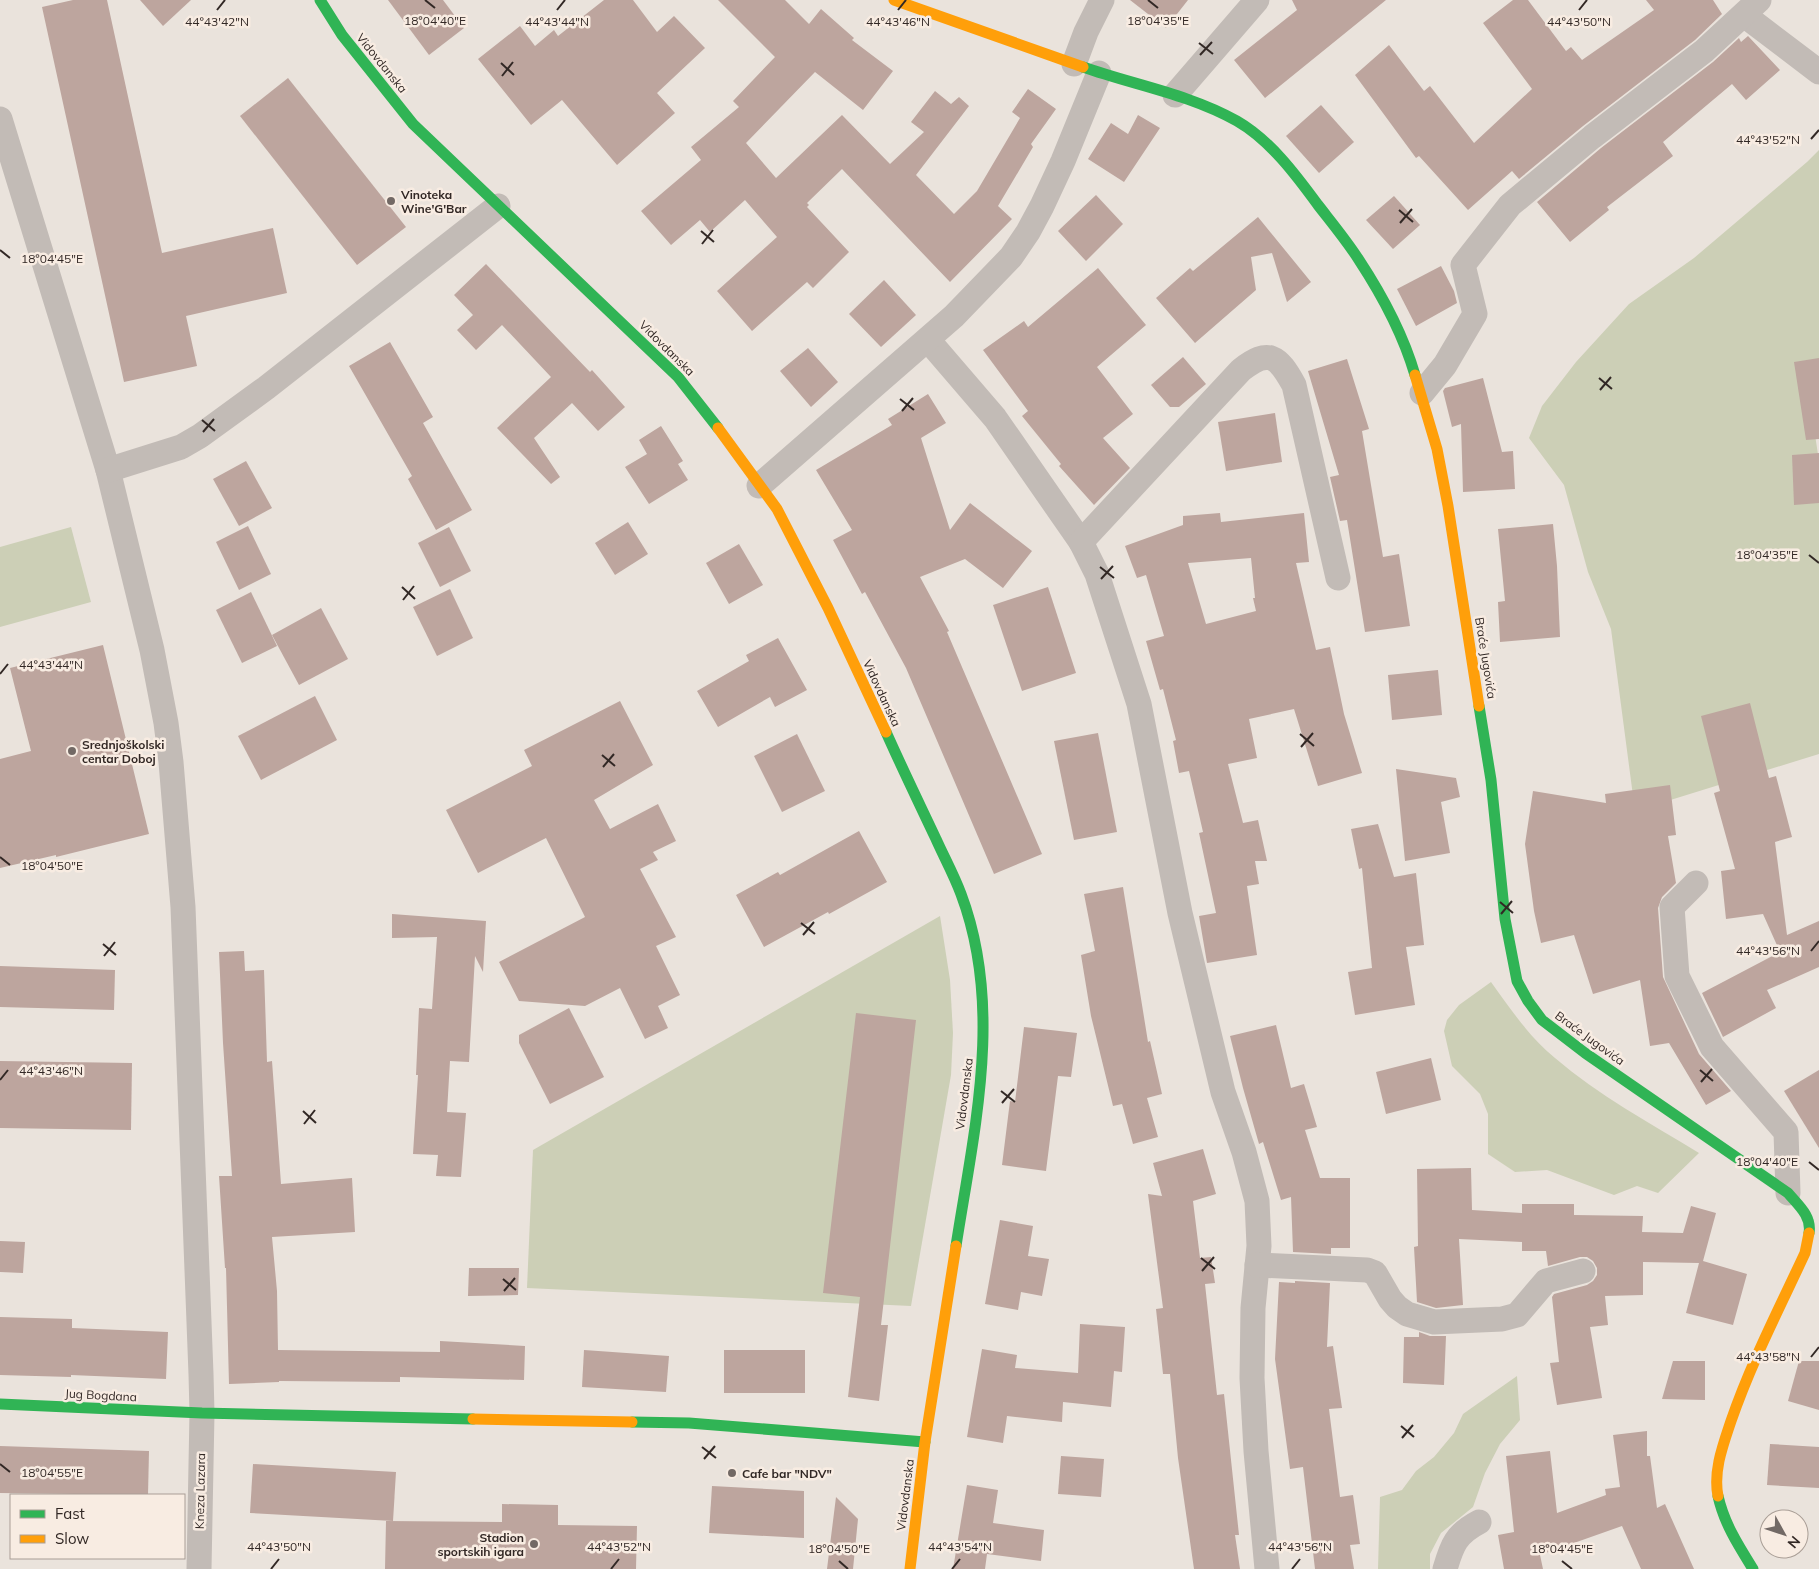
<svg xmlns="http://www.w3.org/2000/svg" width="1819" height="1569" font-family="Mulish,sans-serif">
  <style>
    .green { fill: #cccfb6 }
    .building { fill: #bda59e; fill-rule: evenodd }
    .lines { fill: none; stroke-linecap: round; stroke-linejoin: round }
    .street { stroke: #c2bbb6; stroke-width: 25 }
    .fast { stroke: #30b455; stroke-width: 11 }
    .slow { stroke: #ff9f0a; stroke-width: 11 }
    .ticks { fill: none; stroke: #322825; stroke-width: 2 }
    .poi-dot { fill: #726965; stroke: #f8ece2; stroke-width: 2 }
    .labels { text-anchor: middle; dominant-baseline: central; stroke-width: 5; stroke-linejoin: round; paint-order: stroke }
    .street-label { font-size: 12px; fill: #322825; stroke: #f8ece2 }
    .poi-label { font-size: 12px; font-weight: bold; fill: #322825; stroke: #f8ece2; text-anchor: start }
    .ticks-label { font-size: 12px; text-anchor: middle; fill: #322825; stroke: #f8ece2; stroke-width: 5; stroke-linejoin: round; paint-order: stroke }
  </style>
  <rect width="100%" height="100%" fill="#eae3dc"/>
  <g class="green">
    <polygon points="1819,150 1819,391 1810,402 1819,461 1819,754 1635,811 1611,629 1588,572 1564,485 1529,438 1542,406 1576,362 1629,304 1694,258 1807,162"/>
    <polygon points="71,527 91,602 0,627 0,547"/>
    <polygon points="940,916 950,980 953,1033 951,1075 911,1306 527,1288 533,1150"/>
    <path d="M1491,982C1510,1008 1529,1037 1555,1058C1598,1095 1650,1123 1699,1153L1658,1193L1637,1186L1614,1195L1547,1170L1515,1172L1488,1154V1114L1480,1094L1452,1066L1444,1031L1447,1020L1459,1005Z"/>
    <polygon points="1517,1376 1520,1420 1500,1444 1485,1473 1473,1507 1441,1533 1430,1554 1430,1569 1378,1569 1380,1497 1402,1490 1416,1471 1434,1457 1454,1433 1463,1414"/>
  </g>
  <g class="building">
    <polygon points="73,0 107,0 162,253 273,228 287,293 186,316 197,366 124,382 42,7"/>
    <polygon points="140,0 191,0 163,26"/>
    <polygon points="388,0 443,0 464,28 429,55"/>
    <polygon points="604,0 633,0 657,32 674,16 705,48 657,93 675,113 617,165 562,100 531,125 478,59 520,26 535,46 554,30 558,36"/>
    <polygon points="718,0 785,0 809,24 821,9 854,38 852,40 893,71 863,110 815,72 746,143 776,178 842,115 890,164 924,132 911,122 935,91 951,104 959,97 969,106 916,175 954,214 977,191 1020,118 1012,112 1028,89 1056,109 1031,144 1033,147 998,206 1012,219 950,282 842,169 807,203 809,205 807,207 849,252 813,288 807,282 752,331 717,291 777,237 745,200 710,232 700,220 671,245 641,211 701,160 691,147 739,107 733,101 775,57"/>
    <polygon points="1130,0 1188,0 1166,28"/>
    <polygon points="1292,0 1386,0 1265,98 1234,60 1297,10"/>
    <polygon points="1513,0 1528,0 1566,51 1571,47 1582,60 1654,10 1646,0 1713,0 1722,14 1695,40 1583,126 1519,179 1512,171 1468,210 1419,156 1416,158 1355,75 1389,45 1424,91 1430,86 1474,143 1532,89 1483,23"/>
    <polygon points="1748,36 1780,70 1746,100 1732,84 1663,142 1673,156 1607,207 1609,210 1570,242 1537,202 1601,148 1713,62 1739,38 1741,42"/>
    <polygon points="288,78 406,227 357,265 240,116"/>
    <polygon points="1321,105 1354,142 1319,173 1286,136"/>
    <polygon points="1138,115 1160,128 1124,182 1088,159 1111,123 1128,134"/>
    <polygon points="1096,195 1123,224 1086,261 1058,231"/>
    <polygon points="1394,196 1420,225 1393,249 1366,220"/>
    <polygon points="1258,217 1311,282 1287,302 1272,253 1251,257 1256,290 1195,343 1156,298 1190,268 1193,271"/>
    <polygon points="486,264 590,372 592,370 625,407 598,431 572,403 534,438 560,477 551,484 497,428 551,377 502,325 476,350 457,330 473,315 454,295"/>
    <polygon points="1441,266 1454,291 1457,303 1416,326 1397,289"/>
    <polygon points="1098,268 1146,325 1097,367 1133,414 1103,438 1130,468 1094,505 1059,466 1061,464 1022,416 1028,411 983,350 1024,321 1028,327"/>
    <polygon points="884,280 916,315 881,347 849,314"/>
    <polygon points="390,342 433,417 423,423 472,510 436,530 408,479 412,476 349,366"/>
    <polygon points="808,348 838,382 811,407 780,371"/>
    <polygon points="1183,357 1206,384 1179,407 1170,407 1151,385"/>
    <polygon points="1819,358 1819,439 1806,440 1794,362"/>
    <polygon points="1347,359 1369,429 1362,431 1383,557 1399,554 1410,626 1365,632 1347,520 1340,521 1330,477 1339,475 1308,371"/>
    <polygon points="1483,378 1502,452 1513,451 1515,489 1463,492 1461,424 1452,427 1443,391 1445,388"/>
    <polygon points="928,394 946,423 921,438 950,530 970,503 1032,551 1003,588 965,559 920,577 949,631 947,632 1042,854 994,874 906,668 865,592 862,594 833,540 852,530 816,470 892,425 888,419"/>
    <polygon points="1275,413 1282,462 1226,471 1218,422"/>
    <polygon points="661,426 683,461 678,464 688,480 649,504 625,467 647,454 639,440"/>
    <polygon points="1819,453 1819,503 1794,505 1792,455"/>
    <polygon points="246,461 272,508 239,526 213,479"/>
    <path d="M1220,513L1221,522L1304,513L1309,562L1296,563L1316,650L1330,647L1344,714L1362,773L1318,786L1294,709L1249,719L1257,758L1228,764L1243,823L1258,820L1267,861H1255L1259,884L1247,886L1257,955L1207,963L1199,916L1216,913L1199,833L1203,832L1189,771L1179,773L1173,741L1176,740L1163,689L1160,690L1146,641L1164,636L1146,575L1137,578L1125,546L1183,525V516ZM1251,558L1255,598H1253L1256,611L1206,624L1188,563Z"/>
    <polygon points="628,522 648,554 615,575 595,543"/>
    <polygon points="1553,524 1557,566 1560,637 1500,642 1498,602 1505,601 1498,529"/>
    <polygon points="248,526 271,574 239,590 216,542"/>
    <polygon points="449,527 471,571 440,587 418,543"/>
    <polygon points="739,544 763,585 729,604 706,563"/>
    <polygon points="1048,587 1076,673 1022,691 993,605"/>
    <polygon points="450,589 473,638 437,656 413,607"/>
    <polygon points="251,592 277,646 242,663 216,610"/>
    <polygon points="321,608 348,659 299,685 272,635"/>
    <polygon points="778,638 807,690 775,707 770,697 718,727 697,691 749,661 746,655"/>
    <polygon points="103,645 149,834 56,857 56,855 0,868 0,759 31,751 10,668"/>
    <polygon points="1438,670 1442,715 1392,720 1388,675"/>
    <polygon points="315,696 337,740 261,780 238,736"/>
    <polygon points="620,701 653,765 594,800 610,829 658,804 676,841 653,852 658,860 640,869 676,937 656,946 680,995 658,1006 668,1028 645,1039 620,988 585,1006 519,1001 499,962 585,917 546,838 478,873 446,810 532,766 524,750"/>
    <polygon points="1750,703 1769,778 1776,776 1792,837 1775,842 1787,935 1819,921 1819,967 1767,990 1776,1008 1723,1037 1702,993 1780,952 1763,914 1726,919 1721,871 1735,869 1714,793 1720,791 1701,716"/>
    <polygon points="1098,733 1117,832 1074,840 1054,741"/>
    <polygon points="797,734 825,791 782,812 754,756"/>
    <polygon points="1396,769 1456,778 1460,797 1441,802 1450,853 1405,861"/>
    <polygon points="1670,785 1676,835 1668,836 1676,883 1662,897 1658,908 1663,977 1699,1054 1731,1091 1706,1105 1669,1043 1650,1046 1640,980 1593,994 1574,935 1541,943 1534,911 1525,844 1533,791 1606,803 1605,794"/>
    <polygon points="1378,824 1394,877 1416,873 1424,945 1406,947 1415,1005 1355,1015 1348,972 1372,968 1362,868 1359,869 1351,829"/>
    <polygon points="859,831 887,882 829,914 828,912 764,947 736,895 778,872 780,875"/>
    <polygon points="1123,887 1148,1042 1150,1041 1162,1094 1147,1098 1158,1137 1133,1144 1122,1104 1113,1106 1091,1016 1081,955 1095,951 1084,894"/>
    <polygon points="392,914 486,921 483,972 475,956 469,1062 450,1061 447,1112 466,1113 461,1177 436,1176 438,1155 413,1154 418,1075 416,1075 419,1008 432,1009 437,937 392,938"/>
    <polygon points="244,951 245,971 264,970 267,1062 272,1061 281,1184 352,1178 355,1232 272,1237 277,1291 278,1350 440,1352 440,1341 525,1346 524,1380 400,1377 400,1382 279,1381 279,1382 229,1384 226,1268 225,1268 219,1176 232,1176 223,1043 219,952"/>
    <polygon points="0,966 115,970 114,1010 0,1007"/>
    <polygon points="569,1008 604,1077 550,1104 519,1043 519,1035"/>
    <polygon points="856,1013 916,1020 881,1325 888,1325 879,1401 848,1397 860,1297 823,1293"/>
    <polygon points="1276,1025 1291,1088 1304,1084 1317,1127 1305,1130 1320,1178 1350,1178 1350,1248 1331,1248 1331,1254 1293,1252 1291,1197 1281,1200 1263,1142 1259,1144 1243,1088 1230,1036"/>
    <polygon points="1024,1027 1077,1033 1071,1077 1058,1076 1046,1171 1002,1165 1010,1101 1015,1102"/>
    <polygon points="1431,1058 1441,1100 1386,1114 1376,1072"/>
    <polygon points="0,1061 132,1063 131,1130 0,1128"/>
    <polygon points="1819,1070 1819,1148 1784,1091"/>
    <polygon points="1203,1149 1216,1194 1193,1201 1200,1258 1211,1257 1215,1283 1205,1284 1217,1395 1224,1394 1239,1535 1235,1535 1240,1569 1194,1569 1178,1458 1170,1374 1163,1374 1156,1309 1163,1308 1148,1194 1162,1196 1153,1163"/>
    <polygon points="1471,1168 1472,1210 1522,1213 1522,1204 1574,1204 1574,1215 1643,1216 1642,1232 1683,1233 1691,1206 1716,1213 1703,1261 1747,1274 1733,1325 1686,1313 1699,1263 1643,1262 1643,1295 1605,1296 1608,1325 1590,1327 1602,1398 1557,1405 1550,1363 1559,1362 1552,1297 1554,1294 1587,1285 1593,1281 1597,1275 1597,1268 1593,1261 1587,1257 1580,1257 1548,1266 1546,1251 1522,1251 1522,1242 1459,1239 1463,1305 1436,1308 1417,1302 1414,1247 1418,1246 1417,1169"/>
    <polygon points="1000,1220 1033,1226 1028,1256 1049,1259 1042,1296 1021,1292 1018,1310 985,1304"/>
    <polygon points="0,1241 25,1242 23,1273 0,1272"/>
    <polygon points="469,1268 519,1268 518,1295 468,1296"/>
    <polygon points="1295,1281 1330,1283 1327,1347 1333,1346 1342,1408 1329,1409 1340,1497 1353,1495 1360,1544 1350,1545 1354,1569 1315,1569 1303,1467 1290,1469 1275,1359 1279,1282 1295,1283"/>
    <polygon points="0,1317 72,1319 72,1328 168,1332 166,1379 71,1375 71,1377 0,1375"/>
    <polygon points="1080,1324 1125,1327 1122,1372 1114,1371 1111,1407 1063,1402 1062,1422 1007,1416 1003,1443 967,1437 982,1349 1017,1355 1015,1368 1078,1373"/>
    <polygon points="1419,1332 1430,1336 1446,1336 1444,1385 1403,1383 1404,1337 1419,1337"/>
    <polygon points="584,1350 669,1356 666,1392 582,1387"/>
    <rect x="724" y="1350" width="81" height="43"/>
    <polygon points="1673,1361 1705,1361 1705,1400 1662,1399"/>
    <polygon points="1799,1361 1819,1361 1819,1410 1788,1401"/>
    <polygon points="1647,1431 1647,1456 1650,1456 1657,1508 1665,1504 1694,1569 1641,1569 1622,1526 1540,1555 1543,1569 1504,1569 1498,1535 1514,1532 1506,1456 1550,1451 1557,1513 1606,1495 1605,1489 1620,1487 1613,1435"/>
    <polygon points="1770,1444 1819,1447 1819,1488 1767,1485"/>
    <polygon points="0,1446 149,1451 148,1495 0,1493"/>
    <polygon points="1061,1456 1104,1459 1101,1497 1058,1494"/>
    <polygon points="253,1464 396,1472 393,1521 250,1513"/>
    <polygon points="967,1485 998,1490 993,1523 1044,1530 1041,1561 987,1554 985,1569 953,1569"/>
    <polygon points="712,1486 804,1491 804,1538 709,1533"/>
    <polygon points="836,1497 858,1519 853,1569 827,1569"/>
    <polygon points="502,1504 558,1505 558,1525 637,1526 636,1569 385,1569 386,1521 502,1522"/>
  </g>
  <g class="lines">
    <g class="street">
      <polyline points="1744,15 1819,72"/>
      <polyline points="1074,64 1086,32 1102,0"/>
      <polyline points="1175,95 1257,0"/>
      <polyline points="0,119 108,470 152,650 166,723 171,762 183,907 201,1374 202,1413 199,1569"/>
      <polyline points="928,340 995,418 1081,542 1097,574 1139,704 1180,913 1223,1092 1244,1152 1257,1201 1259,1246 1253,1308 1252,1378 1256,1451 1267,1569"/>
      <polyline points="1422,393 1445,365 1475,314 1463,265 1510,205 1592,137 1704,51 1759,0"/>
      <polyline points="108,470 181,447 200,436 266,388 498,206"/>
      <polyline points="759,486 954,316 1011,257 1028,232 1042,206 1063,161 1099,73"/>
      <path d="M1081,542L1241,370C1269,348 1278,356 1294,385L1338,578"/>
      <polyline points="1696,883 1672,907 1677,976 1712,1047 1786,1132 1788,1193"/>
      <polyline points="1257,1265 1367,1270 1375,1273 1390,1299 1397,1307 1407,1314 1434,1322 1502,1319 1517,1315 1546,1281 1583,1271"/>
      <path d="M1445,1569C1452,1545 1456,1534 1479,1522"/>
    </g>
    <g class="fast">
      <polyline points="320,0 342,35 413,124 678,377 718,428"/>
      <path d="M1083,67C1134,85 1189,94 1237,121C1270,140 1296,175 1318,205C1332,223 1347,241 1359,260C1382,295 1403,334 1415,375"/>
      <path d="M1479,706L1491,780L1505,919L1517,981L1528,1001L1542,1020L1585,1053L1788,1193C1798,1205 1812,1216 1809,1233"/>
      <path d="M886,732C902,768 919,803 936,839C944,857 954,875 961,894C1004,1008 974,1130 956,1246"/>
      <polyline points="0,1404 202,1413 473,1419"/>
      <polyline points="632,1422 689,1423 925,1442"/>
      <path d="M1718,1496C1724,1523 1738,1545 1753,1569"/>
    </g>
    <g class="slow">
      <polyline points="894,0 1083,67"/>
      <polyline points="1415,375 1437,449 1448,506 1479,706"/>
      <polyline points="718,428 777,509 828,608 886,732"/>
      <polyline points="473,1419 632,1422"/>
      <path d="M1718,1496C1713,1471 1723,1445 1731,1421C1751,1363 1779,1309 1805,1253L1809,1233"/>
      <polyline points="910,1569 925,1442 956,1246"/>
    </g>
  </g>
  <path class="ticks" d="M425,0L435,8M1148,0L1158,8M217,10L225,0M557,10L565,0M898,10L906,0M1579,10L1587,0M1199,43L1213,54M1200,55L1212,42M501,63L514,75M502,76L513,62M1811,139L1819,130M1399,210L1413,222M1400,223L1412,209M701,231L714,242M702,244L713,230M0,250L10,258M1599,378L1612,389M1600,390L1611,377M900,399L914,410M902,411L913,398M202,420L215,431M203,432L214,419M1809,555L1819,563M1100,567L1114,578M1101,579L1113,566M402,587L415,599M403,600L414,586M0,674L8,664M1300,734L1314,746M1301,747L1313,733M602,755L615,766M603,767L614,754M0,857L10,865M1500,902L1513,913M1501,914L1512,901M801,923L815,934M803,935L814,922M103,944L116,955M1811,951L1819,941M104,956L115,942M1700,1070L1713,1081M0,1080L8,1070M1701,1082L1712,1069M1001,1091L1015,1102M1002,1103L1014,1089M303,1111L316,1123M304,1124L315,1110M1809,1162L1819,1170M1201,1258L1215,1269M1202,1271L1214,1257M503,1279L516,1290M504,1291L515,1278M1811,1357L1819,1347M1401,1426L1414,1437M1402,1438L1413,1425M702,1447L716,1458M704,1459L715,1446M0,1464L10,1472M839,1561L848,1569M1562,1561L1572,1569M271,1569L279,1559M611,1569L619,1559M952,1569L960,1559M1292,1569L1300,1559"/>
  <g class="poi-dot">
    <circle cx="391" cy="201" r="5"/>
    <circle cx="72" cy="751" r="5"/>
    <circle cx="732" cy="1473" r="5"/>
    <circle cx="534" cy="1544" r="5"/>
  </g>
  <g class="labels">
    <g class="street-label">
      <text transform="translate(382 63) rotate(51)">Vidovdanska</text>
      <text transform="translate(667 348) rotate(45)">Vidovdanska</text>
      <text transform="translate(1486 658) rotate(81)">Braće Jugovića</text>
      <text transform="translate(882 693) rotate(65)">Vidovdanska</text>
      <text transform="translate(1590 1038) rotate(36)">Braće Jugovića</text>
      <text transform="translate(964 1094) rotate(-83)">Vidovdanska</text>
      <text transform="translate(101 1395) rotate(3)">Jug Bogdana</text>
      <text transform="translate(200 1491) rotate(-89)">Kneza Lazara</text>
      <text transform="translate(905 1495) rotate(-83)">Vidovdanska</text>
    </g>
    <g class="poi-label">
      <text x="401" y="194">Vinoteka<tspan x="401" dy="14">Wine'G'Bar</tspan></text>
      <text x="82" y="744">Srednjoškolski<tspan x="82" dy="14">centar Doboj</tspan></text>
      <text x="742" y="1473">Cafe bar "NDV"</text>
      <text x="524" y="1537" text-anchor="end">Stadion<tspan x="524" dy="14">sportskih igara</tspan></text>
    </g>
  </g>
  <g class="ticks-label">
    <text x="1158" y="25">18°04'35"E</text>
    <text x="435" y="25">18°04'40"E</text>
    <text x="217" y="26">44°43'42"N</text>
    <text x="557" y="26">44°43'44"N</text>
    <text x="898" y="26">44°43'46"N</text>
    <text x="1579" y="26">44°43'50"N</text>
    <text x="1768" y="144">44°43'52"N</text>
    <text x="52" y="263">18°04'45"E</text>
    <text x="1767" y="559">18°04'35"E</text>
    <text x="51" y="669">44°43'44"N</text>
    <text x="52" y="870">18°04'50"E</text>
    <text x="1768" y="955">44°43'56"N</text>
    <text x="51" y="1075">44°43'46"N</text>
    <text x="1767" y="1166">18°04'40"E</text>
    <text x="1768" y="1361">44°43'58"N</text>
    <text x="52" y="1477">18°04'55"E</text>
    <text x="279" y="1551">44°43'50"N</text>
    <text x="619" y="1551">44°43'52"N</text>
    <text x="960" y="1551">44°43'54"N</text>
    <text x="1300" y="1551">44°43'56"N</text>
    <text x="839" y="1553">18°04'50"E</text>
    <text x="1562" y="1553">18°04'45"E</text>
  </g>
  <rect x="10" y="1494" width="175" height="65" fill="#f8ece2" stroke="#a99e96"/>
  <rect x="20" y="1510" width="25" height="8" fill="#30b455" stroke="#a99e96"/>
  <text x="55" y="1519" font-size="15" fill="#322825">Fast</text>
  <rect x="20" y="1535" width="25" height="8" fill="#ff9f0a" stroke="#a99e96"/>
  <text x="55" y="1544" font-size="15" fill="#322825">Slow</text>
  <g transform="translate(1784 1534) rotate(130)"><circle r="24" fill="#f8ece2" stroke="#a99e96"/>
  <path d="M0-4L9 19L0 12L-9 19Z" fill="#726965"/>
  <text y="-8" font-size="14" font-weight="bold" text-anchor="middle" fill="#322825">N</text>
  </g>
</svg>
